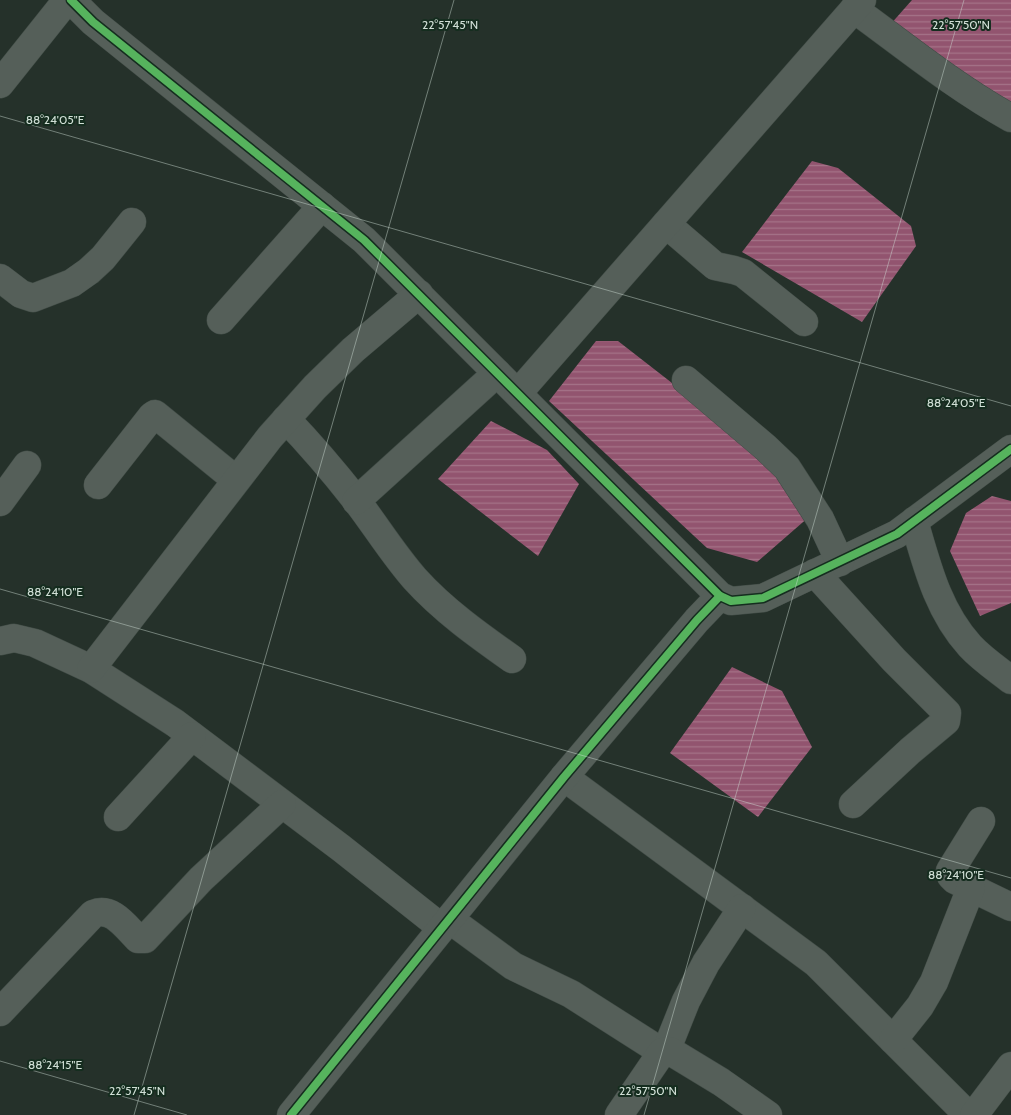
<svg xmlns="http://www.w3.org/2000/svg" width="1011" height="1115" font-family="Cabin,sans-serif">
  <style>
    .water { fill: url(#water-rules) }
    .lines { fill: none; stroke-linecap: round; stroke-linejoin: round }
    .minor-casing { stroke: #414c46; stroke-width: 29 }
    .minor { stroke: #555f59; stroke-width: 28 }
    .cycleway-casing { stroke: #152d1f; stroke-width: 11 }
    .cycleway { stroke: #56b35d; stroke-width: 8 }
    .ticks { fill: none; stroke: #d1dfd6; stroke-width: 1; stroke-opacity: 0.45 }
    .ticks-label { font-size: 12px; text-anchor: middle; fill: #d1dfd6; stroke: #152d1f; stroke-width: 4; stroke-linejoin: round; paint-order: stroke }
  </style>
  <defs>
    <pattern id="water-rules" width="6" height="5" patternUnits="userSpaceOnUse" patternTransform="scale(1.25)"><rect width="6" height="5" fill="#92546f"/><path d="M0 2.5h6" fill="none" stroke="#a57489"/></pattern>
  </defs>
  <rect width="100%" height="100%" fill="#25312a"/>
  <g class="water">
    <polygon points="912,0 1011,0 1011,107 889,26"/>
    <polygon points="812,161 838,168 911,226 916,246 862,322 742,252"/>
    <polygon points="596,341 618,341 771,460 810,516 757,562 707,548 549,401"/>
    <polygon points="491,421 547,450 579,484 538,556 438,479"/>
    <polygon points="992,496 1011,501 1011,603 980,616 950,551 966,513"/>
    <polygon points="732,667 782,691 812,747 758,817 670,753"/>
  </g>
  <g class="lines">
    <defs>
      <g id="minor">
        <polyline points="71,0 93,22 364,240 720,596 731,601 763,598 897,534 1011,449"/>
        <path d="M854,9C905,46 955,87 1011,118"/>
        <polyline points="0,84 67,0"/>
        <polyline points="666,224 715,266 734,270 743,273 804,322"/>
        <polyline points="0,278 21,294 33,298 72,283 89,271 103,258 132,222"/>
        <polyline points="221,320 322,206"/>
        <polyline points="686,380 765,447 787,468 820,519 840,562"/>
        <polyline points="518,393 862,0"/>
        <path d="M286,419C311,445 334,472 356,500C376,526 393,554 415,579C443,610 478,635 512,659"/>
        <polyline points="98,485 152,416 155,414 236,480"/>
        <polyline points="356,501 497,373"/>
        <polyline points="0,502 27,465"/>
        <path d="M914,521C927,566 938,611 970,646C982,659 997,669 1011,680"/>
        <polyline points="815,573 894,660 947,713 946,721 910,751 853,804"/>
        <polyline points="0,641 14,638 35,643 91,669 175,723 341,848 442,928"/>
        <polyline points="91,669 270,437 315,387 353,350 419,294"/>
        <polyline points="564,777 816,963 968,1115"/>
        <polyline points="118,817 192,736"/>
        <polyline points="981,821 950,871 951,876 955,880 1011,907"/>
        <polyline points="449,919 513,966 571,994 662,1052"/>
        <path d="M0,1012L93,914C112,906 125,926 138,939H145L201,879L282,804"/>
        <polyline points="893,1040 920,1006 934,982 971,888"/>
        <polyline points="666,1051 686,1001 706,963 742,908"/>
        <polyline points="291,1115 564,777 697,620 720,596"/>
        <polyline points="619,1115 662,1052 670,1051 721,1082 768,1115"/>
        <polyline points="974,1115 1011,1066"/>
      </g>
    </defs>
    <use href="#minor" class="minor-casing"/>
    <use href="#minor" class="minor"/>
    <defs>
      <g id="cycleway">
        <polyline points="71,0 93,22 364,240 720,596 731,601 763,598 897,534 1011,449"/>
        <polyline points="291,1115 564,777 697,620 720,596"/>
      </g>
    </defs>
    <use href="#cycleway" class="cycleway-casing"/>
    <use href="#cycleway" class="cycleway"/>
  </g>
  <path class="ticks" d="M0,116L1011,406M0,589L1011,878M0,1061L187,1115M134,1115L454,0M644,1115L964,0"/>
  <g class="ticks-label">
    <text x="450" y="29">22°57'45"N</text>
    <text x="961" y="29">22°57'50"N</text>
    <text x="55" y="124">88°24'05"E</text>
    <text x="956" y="407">88°24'05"E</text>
    <text x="55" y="596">88°24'10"E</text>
    <text x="956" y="879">88°24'10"E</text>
    <text x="55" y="1069">88°24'15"E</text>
    <text x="137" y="1095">22°57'45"N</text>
    <text x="648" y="1095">22°57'50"N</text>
  </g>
</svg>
